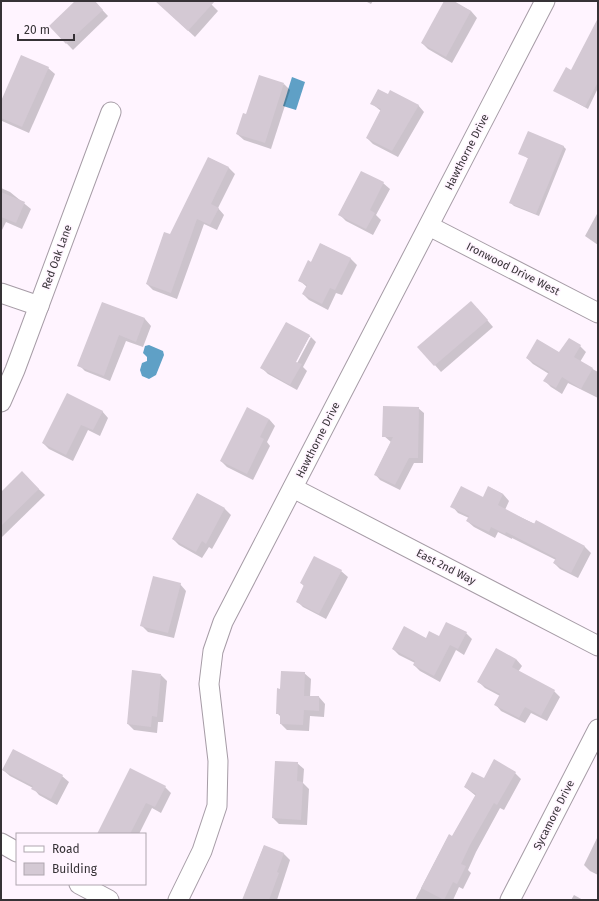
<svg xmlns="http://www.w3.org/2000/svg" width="599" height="901" font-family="'Fira Sans',sans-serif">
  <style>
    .water { fill: #5fa0c6 }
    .shadow { fill: #0003 }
    .building { fill: #d4c9d4 }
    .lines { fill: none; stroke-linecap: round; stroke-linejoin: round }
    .street-casing { stroke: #a69ca6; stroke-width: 21 }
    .street { stroke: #fff; stroke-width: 19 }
    .labels { text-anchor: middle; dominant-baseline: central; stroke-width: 3; stroke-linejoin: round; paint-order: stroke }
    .street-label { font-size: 11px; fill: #363236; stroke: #fff4ff }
  </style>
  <rect width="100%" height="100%" fill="#fff4ff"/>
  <g class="water">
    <polygon points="292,77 305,82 296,110 283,106"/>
    <polygon points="149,345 163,351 164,355 156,375 149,379 142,376 140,370 142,363 147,361 147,357 143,353 145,346"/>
  </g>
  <g class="shadow">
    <polygon points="77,1 94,1 108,16 73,50 50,26"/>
    <polygon points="156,1 208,1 218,11 195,37"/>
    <polygon points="365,1 373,1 371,4"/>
    <polygon points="445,1 452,1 471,11 477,18 452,63 428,49 422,43"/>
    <polygon points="598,34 598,88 588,109 554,90 571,71"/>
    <polygon points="48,68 55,74 29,133 2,121 1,104"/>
    <polygon points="284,84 290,90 271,149 244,140 237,134 247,116"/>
    <polygon points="388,95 418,105 424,112 398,157 373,144 367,138 381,111 371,103"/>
    <polygon points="563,146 566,149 539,216 514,206 511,203 529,159 520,153"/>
    <polygon points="209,158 229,168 235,174 218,208 224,215 217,230 204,224 177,299 153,290 147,284"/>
    <polygon points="383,183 390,189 376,215 381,220 373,235 346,221 340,215"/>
    <polygon points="1,188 10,192 31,209 22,229 6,222 1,232"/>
    <polygon points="597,214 598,214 598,245 585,236"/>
    <polygon points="321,244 351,259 357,265 342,295 336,293 328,310 309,300 303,294 307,287 299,280 311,263"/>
    <polygon points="103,303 145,319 151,326 143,347 126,341 110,381 85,371 79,365"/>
    <polygon points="477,308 493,327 441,372 419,347"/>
    <polygon points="286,323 311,337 309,337 293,366 295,367 311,337 316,342 303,367 307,371 297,390 268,374 262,368"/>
    <polygon points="580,346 586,352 580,362 598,372 598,398 568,383 562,394 551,387 545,381 549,374 533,364 527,358 560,354"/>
    <polygon points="418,408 424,413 423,463 414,463 400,490 380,480 375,474 391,442 384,436"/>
    <polygon points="102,411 108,418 100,436 88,430 73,461 49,449 43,443"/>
    <polygon points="269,419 275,426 267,442 270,446 253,480 227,467 221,461"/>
    <polygon points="22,473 45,495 1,538 1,494"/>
    <polygon points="489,487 503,494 509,501 505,510 585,547 591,553 578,578 560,569 554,563 556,560 512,538 512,539 498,532 495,538 474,527 467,521 469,518 458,513 452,506 483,498"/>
    <polygon points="198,494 225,509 231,515 212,549 209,547 202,558 179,545 173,539"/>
    <polygon points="341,571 348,577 326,619 303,607 297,601 304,586 301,583"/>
    <polygon points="180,584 186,591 174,638 148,632 142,626"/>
    <polygon points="466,633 472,639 464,655 456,650 440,682 420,671 414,665 415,663 399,655 393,649 426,639"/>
    <polygon points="516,659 522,666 518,672 554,691 560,697 547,721 531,713 525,723 501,711 495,704 500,696 485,688 479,682"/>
    <polygon points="304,673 311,679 310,697 319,697 325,704 324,717 310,716 309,731 287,730 281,724 281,717 277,713 281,690"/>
    <polygon points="161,675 167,681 163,722 158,722 157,733 134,730 128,724"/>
    <polygon points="297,763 304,769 303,783 309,789 307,825 279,824 273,818"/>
    <polygon points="3,770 62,776 69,782 57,805 39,795 33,788 10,776"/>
    <polygon points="515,773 521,779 504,810 500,808 476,852 468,870 471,873 463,889 459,887 453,900 415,900 449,835 452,837 476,796 465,787 484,780"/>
    <polygon points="165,787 171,793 161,813 152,808 139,834 98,834"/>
    <polygon points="598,836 598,875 590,871 584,865"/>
    <polygon points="264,846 284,854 290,860 277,900 243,900"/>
    <polygon points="574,895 583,900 571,900"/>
  </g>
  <g class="building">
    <polygon points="75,1 95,1 103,10 66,44 49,26"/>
    <polygon points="155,1 215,1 188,31"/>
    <polygon points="444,1 454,1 471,11 446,57 421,43"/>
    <polygon points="598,18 598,82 585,107 553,91 566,67 571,70"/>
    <polygon points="21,55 49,67 22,127 1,118 1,101"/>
    <polygon points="259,75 284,83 265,143 236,134 243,113 246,114"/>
    <polygon points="378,89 388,94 390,90 419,105 392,151 366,138 381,109 370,104"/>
    <polygon points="528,131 564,146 536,214 509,203 528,158 518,154"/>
    <polygon points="208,157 229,167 211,204 219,208 210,225 197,219 171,293 146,284 164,232 170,234"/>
    <polygon points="361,171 384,182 370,210 375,213 366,229 338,215"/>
    <polygon points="1,192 25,202 16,223 1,217"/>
    <polygon points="320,243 351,258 335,290 330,288 322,304 302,294 307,285 298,281 308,260 311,262"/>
    <polygon points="471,301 488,320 434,366 417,347"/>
    <polygon points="102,302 145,318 136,342 119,335 104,376 77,366"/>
    <polygon points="286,322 310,335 296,362 302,364 290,385 260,368"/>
    <polygon points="569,338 581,345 574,357 593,368 581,389 562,377 556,388 543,381 549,372 526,358 537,339 559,352"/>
    <polygon points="67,393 103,411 93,430 81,425 66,455 42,443"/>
    <polygon points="383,406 419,407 418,458 409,458 395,485 374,475 393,437 382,437"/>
    <polygon points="247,407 269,419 260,437 264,439 247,474 220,461"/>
    <polygon points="22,471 39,489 1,526 1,492"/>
    <polygon points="461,486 483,497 488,486 503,494 498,505 534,524 536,520 585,546 571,573 553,563 556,558 506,532 505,534 491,527 489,532 466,521 469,516 450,507"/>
    <polygon points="197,493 225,508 206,544 202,541 196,552 172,539"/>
    <polygon points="314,556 342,570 319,614 296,602 304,585 300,583"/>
    <polygon points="153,576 181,583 168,633 140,626"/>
    <polygon points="446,622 467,632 458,649 450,645 434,676 413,665 415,661 392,649 404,626 426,638 429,631 439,636"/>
    <polygon points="496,648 516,659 512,667 555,690 541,716 525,707 519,718 494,705 500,694 477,682"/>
    <polygon points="132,670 161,674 157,717 152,716 151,727 127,724"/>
    <polygon points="281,671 305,672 304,696 319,696 319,711 304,710 303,725 280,724 280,714 276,714 277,688 280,689"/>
    <polygon points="13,749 63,775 51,799 31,789 33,786 2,770"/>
    <polygon points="494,759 516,772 497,805 494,803 470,845 461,864 466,866 457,884 453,882 444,900 421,888 449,834 452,836 476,794 464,787 472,772 484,778"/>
    <polygon points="275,761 298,762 297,781 303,782 301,820 272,818"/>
    <polygon points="130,768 166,786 155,807 146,803 130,834 97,834"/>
    <polygon points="264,845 284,853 277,872 279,873 269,900 242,900"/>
  </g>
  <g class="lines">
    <defs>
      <g id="street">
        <polyline points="429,226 598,313"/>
        <polyline points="1,293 39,306"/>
        <polyline points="1,402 15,370 111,112"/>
        <polyline points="293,488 598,646"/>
        <polyline points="1,843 17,852"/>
        <polyline points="79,884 109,900"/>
        <polyline points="178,900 202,851 217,806 218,761 209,684 213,651 223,622 545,1"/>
        <polyline points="510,900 598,729"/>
      </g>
    </defs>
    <use href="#street" class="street-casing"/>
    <use href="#street" class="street"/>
  </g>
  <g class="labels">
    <g class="street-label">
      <text transform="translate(467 152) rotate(-63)">Hawthorne Drive</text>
      <text transform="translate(57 257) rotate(-70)">Red Oak Lane</text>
      <text transform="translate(513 269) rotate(27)">Ironwood Drive West</text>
      <text transform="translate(318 440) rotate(-63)">Hawthorne Drive</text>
      <text transform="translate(446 567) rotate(27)">East 2nd Way</text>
      <text transform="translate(554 815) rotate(-63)">Sycamore Drive</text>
    </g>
  </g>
  <rect width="599" height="901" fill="none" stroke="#363236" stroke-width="4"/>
  <rect x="16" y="833" width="130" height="52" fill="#fff4ff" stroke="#afa6af"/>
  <rect x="24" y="846" width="20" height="6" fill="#ffffff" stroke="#afa6af"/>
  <text x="52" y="853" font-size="12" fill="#363236">Road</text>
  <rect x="24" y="863" width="20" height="12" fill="#d4c9d4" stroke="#afa6af"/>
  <text x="52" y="873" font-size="12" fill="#363236">Building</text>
  <path d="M18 34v6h56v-6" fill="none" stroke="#363236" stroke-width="2"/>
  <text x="24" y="34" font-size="12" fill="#363236" stroke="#fff4ff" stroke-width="3" paint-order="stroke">20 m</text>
</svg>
